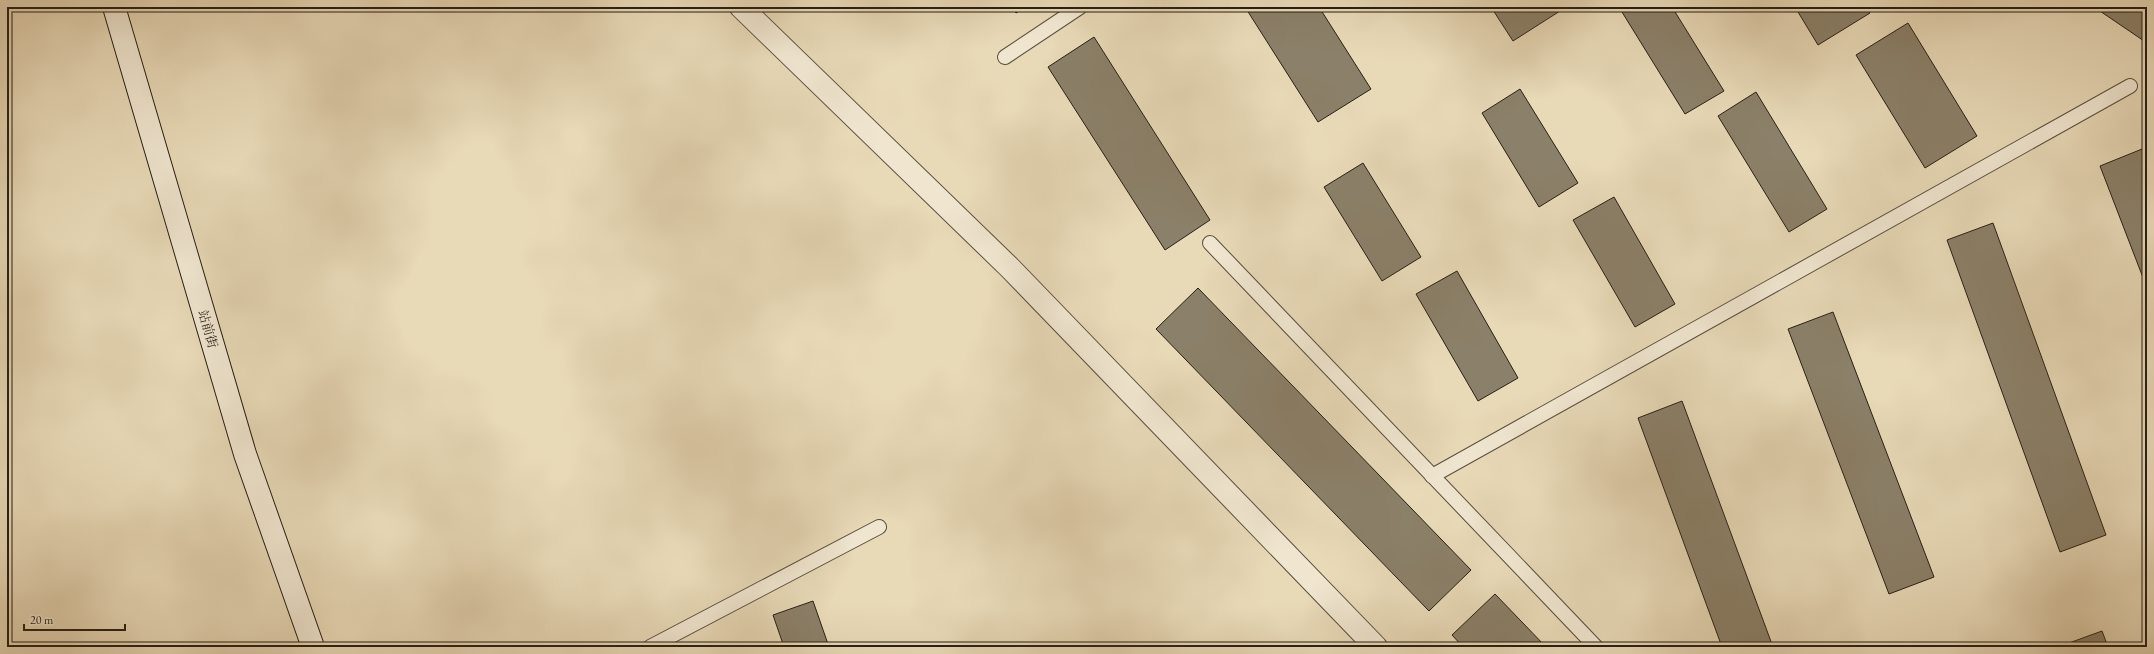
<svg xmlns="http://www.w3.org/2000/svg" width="2154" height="654" font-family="'EB Garamond','Noto Serif SC',serif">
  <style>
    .building { fill: #8b8069; stroke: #271f15 }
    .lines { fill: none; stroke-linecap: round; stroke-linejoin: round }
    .lane-casing { stroke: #574e3e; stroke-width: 16 }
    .street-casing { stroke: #574e3e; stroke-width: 24 }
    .secondary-casing { stroke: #271f15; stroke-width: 24 }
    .lane { stroke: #f0e6d0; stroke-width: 14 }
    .street { stroke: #f0e6d0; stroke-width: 22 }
    .secondary { stroke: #f0e6d0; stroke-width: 22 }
    .labels { text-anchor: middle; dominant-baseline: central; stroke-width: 3.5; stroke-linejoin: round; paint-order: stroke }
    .street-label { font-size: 13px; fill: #271f15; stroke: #f0e6d0 }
  </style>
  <rect width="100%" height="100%" fill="#e8d9b7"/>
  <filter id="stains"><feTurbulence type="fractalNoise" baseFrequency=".005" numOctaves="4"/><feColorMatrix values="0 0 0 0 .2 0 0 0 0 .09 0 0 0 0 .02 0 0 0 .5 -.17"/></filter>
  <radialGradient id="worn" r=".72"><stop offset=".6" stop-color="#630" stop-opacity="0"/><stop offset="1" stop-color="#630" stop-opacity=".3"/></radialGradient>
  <g class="building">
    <polygon points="1012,7 1025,7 1016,13"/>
    <polygon points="1245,7 1319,7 1371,89 1318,122"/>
    <polygon points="1491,7 1557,7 1560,11 1513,41"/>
    <polygon points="1630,7 1672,7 1724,91 1685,114 1622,12"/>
    <polygon points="1795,7 1866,7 1870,13 1818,45"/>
    <polygon points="2094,7 2147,7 2147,43"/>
    <polygon points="1908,23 1977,136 1925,168 1856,55"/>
    <polygon points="1094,37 1210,220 1165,250 1048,67"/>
    <polygon points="1520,89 1578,183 1539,207 1482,113"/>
    <polygon points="1756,92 1827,209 1789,232 1718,116"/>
    <polygon points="2147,147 2147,288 2100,166"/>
    <polygon points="1363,163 1421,257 1382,281 1324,187"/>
    <polygon points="1614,197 1675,304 1635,327 1573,220"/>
    <polygon points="1993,223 2106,535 2060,552 1947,240"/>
    <polygon points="1457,271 1518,378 1478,401 1416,294"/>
    <polygon points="1198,288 1471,570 1429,611 1156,329"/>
    <polygon points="1833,312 1934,577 1889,594 1788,329"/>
    <polygon points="1682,401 1773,647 1722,647 1638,418"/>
    <polygon points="1495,594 1546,647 1463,647 1452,635"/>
    <polygon points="813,601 829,647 784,647 773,615"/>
    <polygon points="2102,631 2108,647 2058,647"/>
  </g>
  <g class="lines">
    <defs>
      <g id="lane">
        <polyline points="1005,57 1080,7"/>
        <polyline points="1210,243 1596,647"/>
        <polyline points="1432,476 2130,86"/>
        <polyline points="650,647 879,527"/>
      </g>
      <polyline id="street" points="741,7 1010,268 1376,647"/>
      <polyline id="secondary" points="114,7 245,454 313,647"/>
    </defs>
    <use href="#lane" class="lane-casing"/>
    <use href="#street" class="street-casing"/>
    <use href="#secondary" class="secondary-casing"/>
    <use href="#lane" class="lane"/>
    <use href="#street" class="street"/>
    <use href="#secondary" class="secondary"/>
  </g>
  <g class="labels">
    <g class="street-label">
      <text transform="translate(208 329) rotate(74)">站前街</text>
    </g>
  </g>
  <rect width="2154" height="654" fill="none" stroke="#e8d9b7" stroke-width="24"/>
  <rect x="8" y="8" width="2138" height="638" fill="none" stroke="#271f15" stroke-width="2"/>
  <rect x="12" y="12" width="2130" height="630" fill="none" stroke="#271f15"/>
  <path d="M24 624v6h101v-6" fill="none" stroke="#271f15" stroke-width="2"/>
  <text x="30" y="624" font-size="12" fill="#271f15" stroke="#f0e6d0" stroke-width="3" paint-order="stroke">20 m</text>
  <rect width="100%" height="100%" filter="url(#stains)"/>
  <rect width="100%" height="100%" fill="url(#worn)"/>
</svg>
